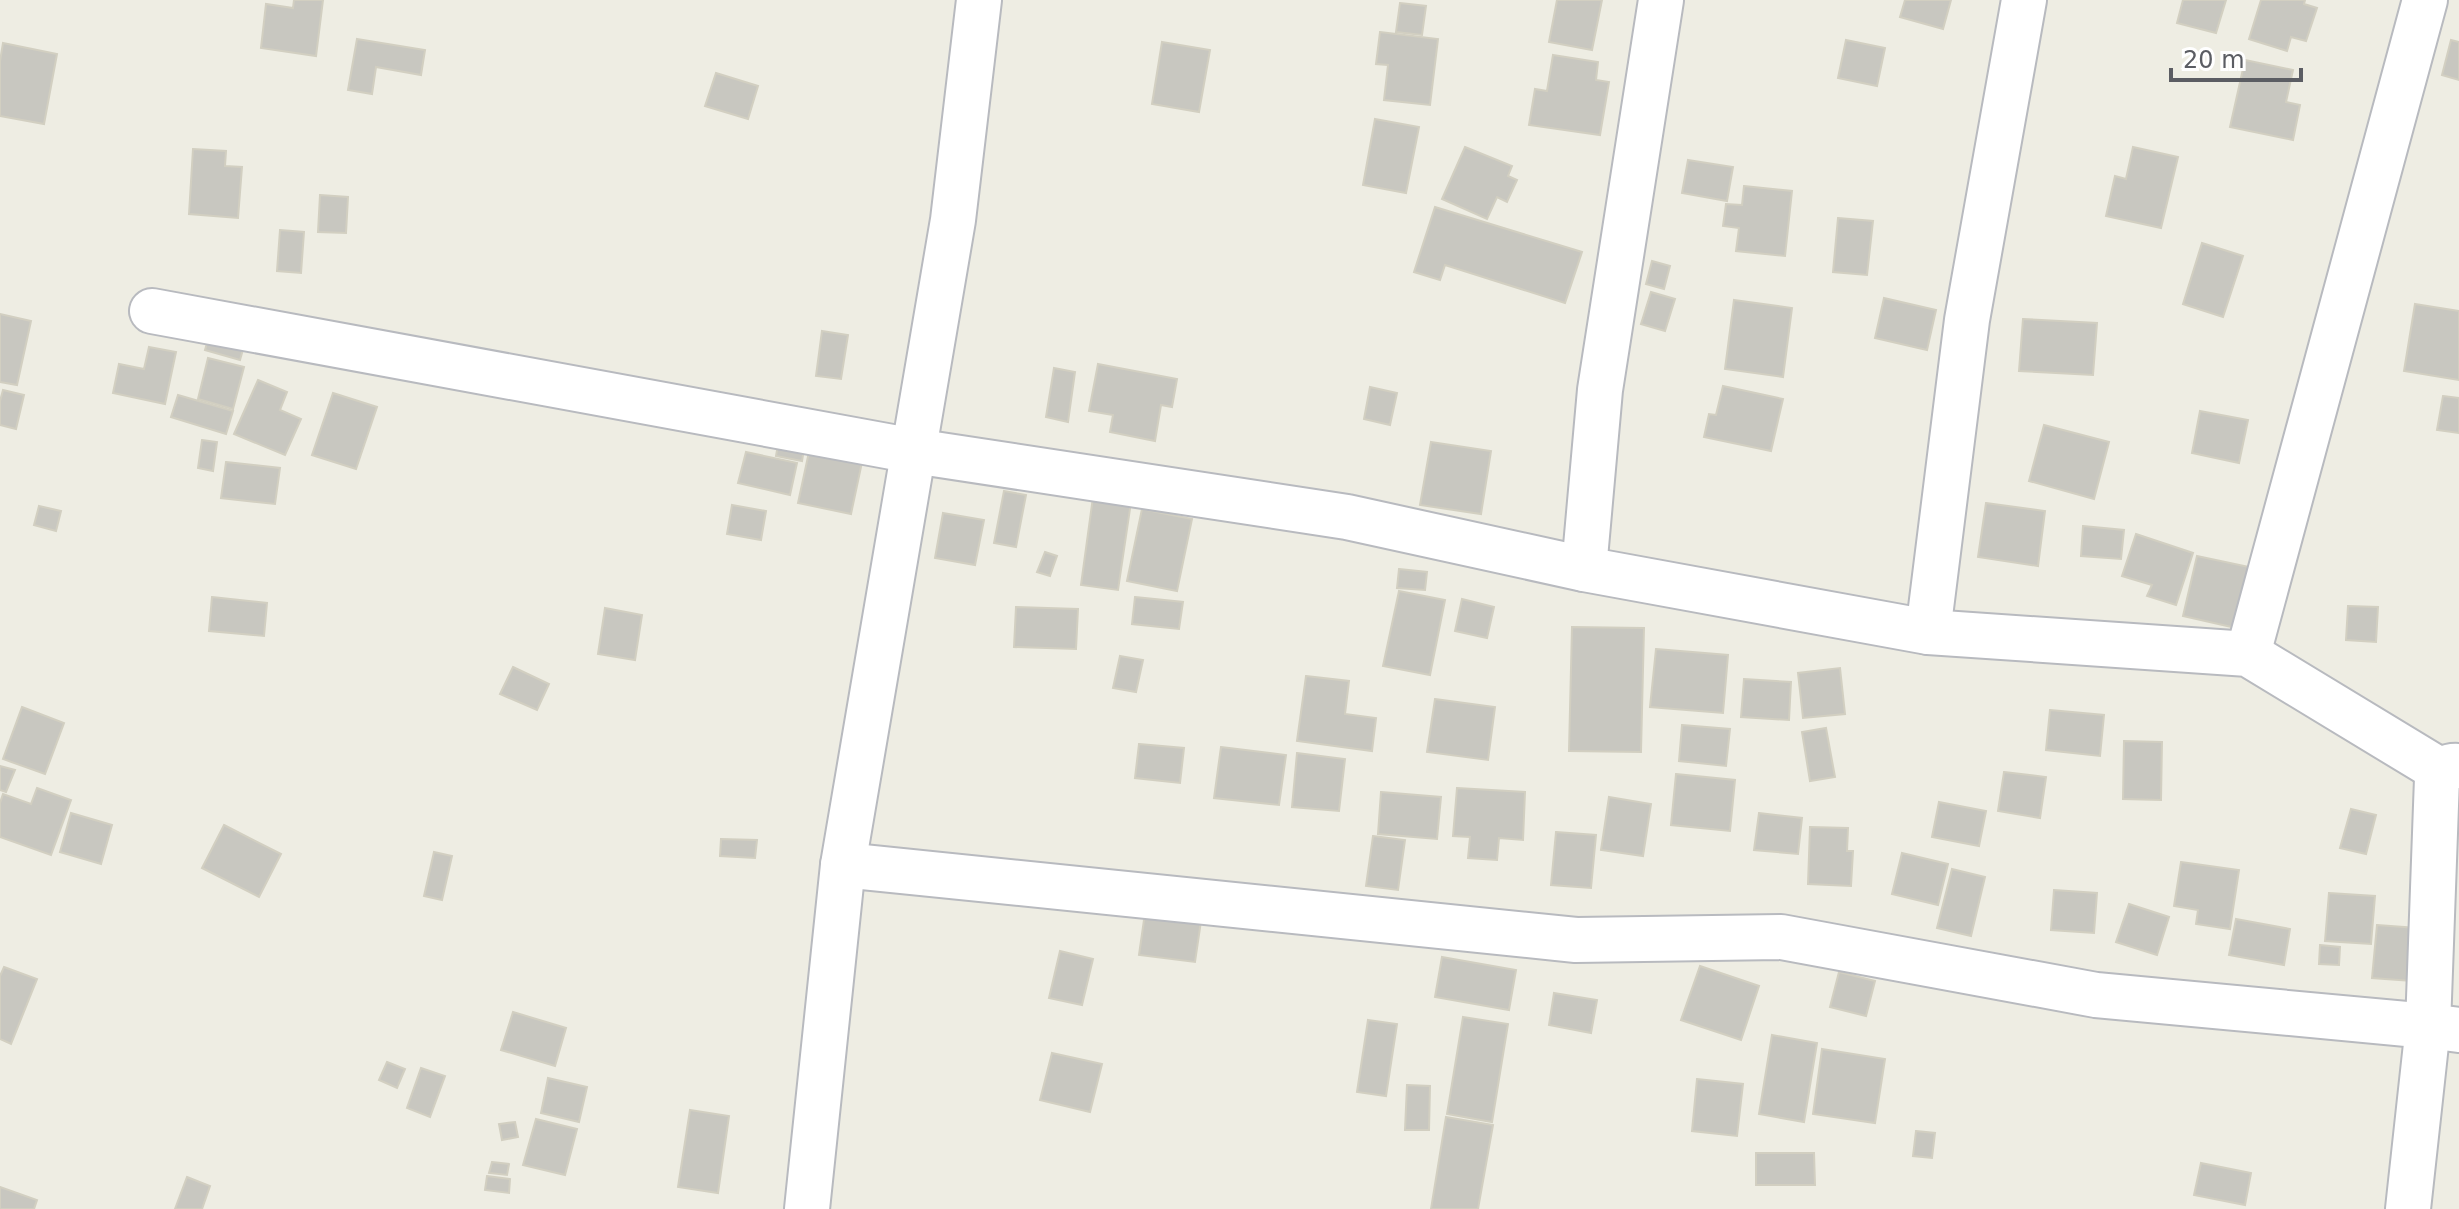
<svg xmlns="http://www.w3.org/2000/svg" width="2459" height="1209" font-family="'DejaVu Sans',sans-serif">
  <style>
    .building { fill: #c8c7c0; stroke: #d2cfc1; stroke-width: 2 }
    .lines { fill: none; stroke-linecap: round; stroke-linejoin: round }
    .minor-casing { stroke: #b8babf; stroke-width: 48 }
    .minor { stroke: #fff; stroke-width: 44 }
  </style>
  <rect width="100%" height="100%" fill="#eeede3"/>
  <g class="building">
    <polygon points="294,0 323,0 316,56 261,48 266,4 293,8"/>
    <polygon points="1557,0 1602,0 1592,50 1549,42"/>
    <polygon points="1905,0 1951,0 1943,29 1900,17"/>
    <polygon points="2183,0 2226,0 2216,33 2177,23"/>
    <polygon points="2261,0 2305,0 2304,4 2317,8 2306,41 2291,37 2287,51 2249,39"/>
    <polygon points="1400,3 1426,6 1422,35 1396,32"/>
    <polygon points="1380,32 1438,39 1430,105 1384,100 1388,65 1376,64"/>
    <polygon points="357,39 425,50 421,75 376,67 372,94 348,90"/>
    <polygon points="1846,40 1885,48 1877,86 1838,78"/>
    <polygon points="2451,40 2459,42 2459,80 2442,75"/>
    <polygon points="1162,42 1210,50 1199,112 1152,104"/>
    <polygon points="3,43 57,54 44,124 0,116 0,61"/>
    <polygon points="1553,55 1598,62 1596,80 1609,82 1600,135 1529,125 1535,89 1547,91"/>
    <polygon points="2245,60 2293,70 2286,102 2300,105 2293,140 2230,127"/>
    <polygon points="716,73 758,86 748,119 705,106"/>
    <polygon points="1375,119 1419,127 1406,193 1363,185"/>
    <polygon points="1465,147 1512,166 1508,176 1517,180 1507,202 1497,197 1487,219 1442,199"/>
    <polygon points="2133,147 2178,157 2161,228 2106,216 2115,176 2126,179"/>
    <polygon points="193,149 226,151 225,166 242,167 238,218 189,214"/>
    <polygon points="1688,160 1733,167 1727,201 1682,193"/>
    <polygon points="1744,186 1792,191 1785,256 1736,251 1739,228 1723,226 1726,204 1742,205"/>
    <polygon points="320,195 348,197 346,233 318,232"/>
    <polygon points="1435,207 1582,252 1565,303 1445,265 1440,280 1414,272"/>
    <polygon points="1838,218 1873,221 1867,275 1833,272"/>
    <polygon points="280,230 304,232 301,273 277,271"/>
    <polygon points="2202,243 2243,256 2223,317 2183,304"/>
    <polygon points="1652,261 1670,266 1664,289 1646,284"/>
    <polygon points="1651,292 1675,299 1665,331 1641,324"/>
    <polygon points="1884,298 1936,310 1927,350 1875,338"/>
    <polygon points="1734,300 1792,308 1783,377 1725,369"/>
    <polygon points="2415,304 2459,311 2459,380 2404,371"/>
    <polygon points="0,314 31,321 17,385 0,382"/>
    <polygon points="2023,319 2097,323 2093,375 2019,371"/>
    <polygon points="211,329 246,339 240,360 205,350"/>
    <polygon points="822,331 848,335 841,379 816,376"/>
    <polygon points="149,347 176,352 165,404 113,393 119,364 144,369"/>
    <polygon points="208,358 244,367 233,409 198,399"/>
    <polygon points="1098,364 1177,379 1172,407 1161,405 1155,441 1110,432 1113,415 1089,411"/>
    <polygon points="1054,368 1075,372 1068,422 1046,417"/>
    <polygon points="258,380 287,392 280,410 301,419 285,455 234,434"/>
    <polygon points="1723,386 1783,399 1771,451 1704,437 1709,414 1716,415"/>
    <polygon points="1370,387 1397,393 1390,425 1364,419"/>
    <polygon points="3,390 24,395 16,429 0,425 0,401"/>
    <polygon points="333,393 377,407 356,469 312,455"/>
    <polygon points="178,395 233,411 226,434 171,417"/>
    <polygon points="2443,396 2459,398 2459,433 2437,430"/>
    <polygon points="2200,411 2248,420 2239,463 2192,453"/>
    <polygon points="2044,425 2109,442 2094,499 2029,481"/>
    <polygon points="780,433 806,437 802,461 776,456"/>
    <polygon points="812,438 865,448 851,514 798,503"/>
    <polygon points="202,440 217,442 213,471 198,468"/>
    <polygon points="1431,442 1491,451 1481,514 1420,505"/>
    <polygon points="746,452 797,463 790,495 738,483"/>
    <polygon points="226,462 280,468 275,504 221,498"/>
    <polygon points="1004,491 1026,495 1016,547 994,543"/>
    <polygon points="1093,497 1131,502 1118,590 1081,585"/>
    <polygon points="1986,503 2045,511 2038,566 1978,557"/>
    <polygon points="732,505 766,511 761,540 727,534"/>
    <polygon points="39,506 61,511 56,531 34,525"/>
    <polygon points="1142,509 1192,519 1177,591 1127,581"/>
    <polygon points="943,513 984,520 975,565 935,558"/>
    <polygon points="2083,526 2124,530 2121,559 2081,556"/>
    <polygon points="2136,534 2193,553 2176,605 2147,596 2152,585 2122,576"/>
    <polygon points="1045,552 1057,556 1050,576 1037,572"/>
    <polygon points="2197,556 2249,567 2236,628 2183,616"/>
    <polygon points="1399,569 1427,572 1425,590 1397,588"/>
    <polygon points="1399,591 1445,600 1430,675 1383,666"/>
    <polygon points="212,597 267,603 264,636 209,631"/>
    <polygon points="1135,597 1183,602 1179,629 1132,624"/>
    <polygon points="1462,599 1494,607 1487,638 1455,631"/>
    <polygon points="2348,606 2378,607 2376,642 2346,640"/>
    <polygon points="1016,607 1078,609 1076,649 1014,647"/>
    <polygon points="605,608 642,615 635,660 598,654"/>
    <polygon points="1572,627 1644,628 1641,752 1569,751"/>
    <polygon points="1656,649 1728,655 1723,713 1650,707"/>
    <polygon points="1120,656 1143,660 1136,692 1113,688"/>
    <polygon points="513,667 549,684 537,710 500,694"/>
    <polygon points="1840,668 1845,714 1803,718 1798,673"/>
    <polygon points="1306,676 1349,681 1345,714 1376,718 1372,751 1297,741"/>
    <polygon points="1744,679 1791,682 1789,720 1741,717"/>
    <polygon points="1435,699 1495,707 1488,760 1427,752"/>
    <polygon points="22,707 64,723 45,774 3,759"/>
    <polygon points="2050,710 2104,715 2100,756 2046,750"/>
    <polygon points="1682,725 1730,729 1726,766 1679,761"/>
    <polygon points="1826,728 1835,777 1810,781 1802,732"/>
    <polygon points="2124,741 2162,742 2161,800 2123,799"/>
    <polygon points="1139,744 1184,748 1180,783 1135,778"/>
    <polygon points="1221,747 1286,755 1279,805 1214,798"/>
    <polygon points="1297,753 1345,759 1339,811 1292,807"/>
    <polygon points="0,766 15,770 6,792 0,790"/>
    <polygon points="2004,772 2046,777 2040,818 1998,811"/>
    <polygon points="1676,774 1735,780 1730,831 1671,825"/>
    <polygon points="37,788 71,800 51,855 0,837 0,803 3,794 31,804"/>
    <polygon points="1457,788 1525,792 1523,840 1499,838 1497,860 1468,858 1470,837 1453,836"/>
    <polygon points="1381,792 1441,797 1437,839 1378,834"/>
    <polygon points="1609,797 1651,804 1643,856 1601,850"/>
    <polygon points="1939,802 1986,811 1979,846 1932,837"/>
    <polygon points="2351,809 2376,815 2366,854 2340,848"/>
    <polygon points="71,813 112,825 101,864 60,852"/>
    <polygon points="1759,813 1802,818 1798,854 1754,850"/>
    <polygon points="224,825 281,854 259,897 202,868"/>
    <polygon points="1810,827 1848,828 1847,851 1853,851 1851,886 1808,884"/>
    <polygon points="1556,832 1596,835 1591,888 1551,885"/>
    <polygon points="1373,836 1405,840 1398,890 1366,886"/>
    <polygon points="721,839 757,840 755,858 720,856"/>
    <polygon points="434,852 452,856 442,900 424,896"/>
    <polygon points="1902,853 1948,864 1938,905 1892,894"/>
    <polygon points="2181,862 2239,870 2230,929 2196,924 2198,910 2174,906"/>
    <polygon points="1952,869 1985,877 1971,936 1937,928"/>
    <polygon points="2054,890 2097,893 2094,933 2051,930"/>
    <polygon points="2329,893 2375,896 2371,944 2325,941"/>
    <polygon points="2129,904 2169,917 2157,955 2116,942"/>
    <polygon points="1145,913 1201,921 1195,962 1139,955"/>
    <polygon points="2236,919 2290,929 2284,965 2229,955"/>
    <polygon points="2377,925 2417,928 2412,981 2372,978"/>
    <polygon points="2320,945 2340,947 2339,965 2319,964"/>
    <polygon points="1060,951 1093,959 1082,1005 1049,998"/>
    <polygon points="1442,957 1516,970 1509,1010 1435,997"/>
    <polygon points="1700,966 1759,986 1741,1040 1681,1020"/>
    <polygon points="4,967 37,979 11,1044 0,1039 0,976"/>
    <polygon points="1839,972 1875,981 1866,1016 1830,1007"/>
    <polygon points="1554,993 1597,1000 1591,1033 1549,1025"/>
    <polygon points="513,1012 566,1028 555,1066 501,1050"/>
    <polygon points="1463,1017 1508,1024 1492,1122 1447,1114"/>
    <polygon points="1368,1020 1397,1024 1386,1096 1357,1092"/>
    <polygon points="1772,1035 1817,1043 1804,1122 1759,1114"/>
    <polygon points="1822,1049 1885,1059 1875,1123 1813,1114"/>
    <polygon points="1052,1053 1102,1064 1090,1112 1040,1100"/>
    <polygon points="387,1062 405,1069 397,1088 379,1080"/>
    <polygon points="421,1068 445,1076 430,1117 407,1108"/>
    <polygon points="548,1078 587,1087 579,1122 541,1113"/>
    <polygon points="1697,1079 1743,1084 1737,1136 1692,1131"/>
    <polygon points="1407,1085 1430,1086 1429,1130 1405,1130"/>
    <polygon points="690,1110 729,1116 718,1193 678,1187"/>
    <polygon points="1446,1117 1493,1125 1478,1209 1431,1209"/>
    <polygon points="536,1119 577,1129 565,1175 523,1165"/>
    <polygon points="515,1122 518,1137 502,1140 499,1124"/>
    <polygon points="1916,1131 1935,1133 1932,1158 1913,1156"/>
    <polygon points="1756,1153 1814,1153 1815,1185 1756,1185"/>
    <polygon points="492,1162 509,1164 507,1175 489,1173"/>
    <polygon points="2201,1163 2251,1173 2245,1205 2194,1195"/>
    <polygon points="487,1176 510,1179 509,1193 485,1190"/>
    <polygon points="187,1177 210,1186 202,1209 175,1209"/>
    <polygon points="0,1187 37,1200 34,1209 0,1209"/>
  </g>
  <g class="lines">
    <defs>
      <g id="minor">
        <polyline points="152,311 914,451 1347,517 1584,569 1928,632 2248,654 2441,771"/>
        <polyline points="1584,569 1600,390 1661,0"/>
        <polyline points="1928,632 1967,320 2024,0"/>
        <polyline points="2248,654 2425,0"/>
        <path d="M2459,766C2448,765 2442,769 2437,778L2428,1026L2459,1030"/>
        <polyline points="843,865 1576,940 1781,937 2096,995 2428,1026 2408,1209"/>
        <polyline points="807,1209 843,865 953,220 979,0"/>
      </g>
    </defs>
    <use href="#minor" class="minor-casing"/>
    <use href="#minor" class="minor"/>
  </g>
  <path d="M2171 68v12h130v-12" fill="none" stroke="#5b5d63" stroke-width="4"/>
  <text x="2183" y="68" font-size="24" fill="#5b5d63" stroke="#ffffff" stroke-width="6" paint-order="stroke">20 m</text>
</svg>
